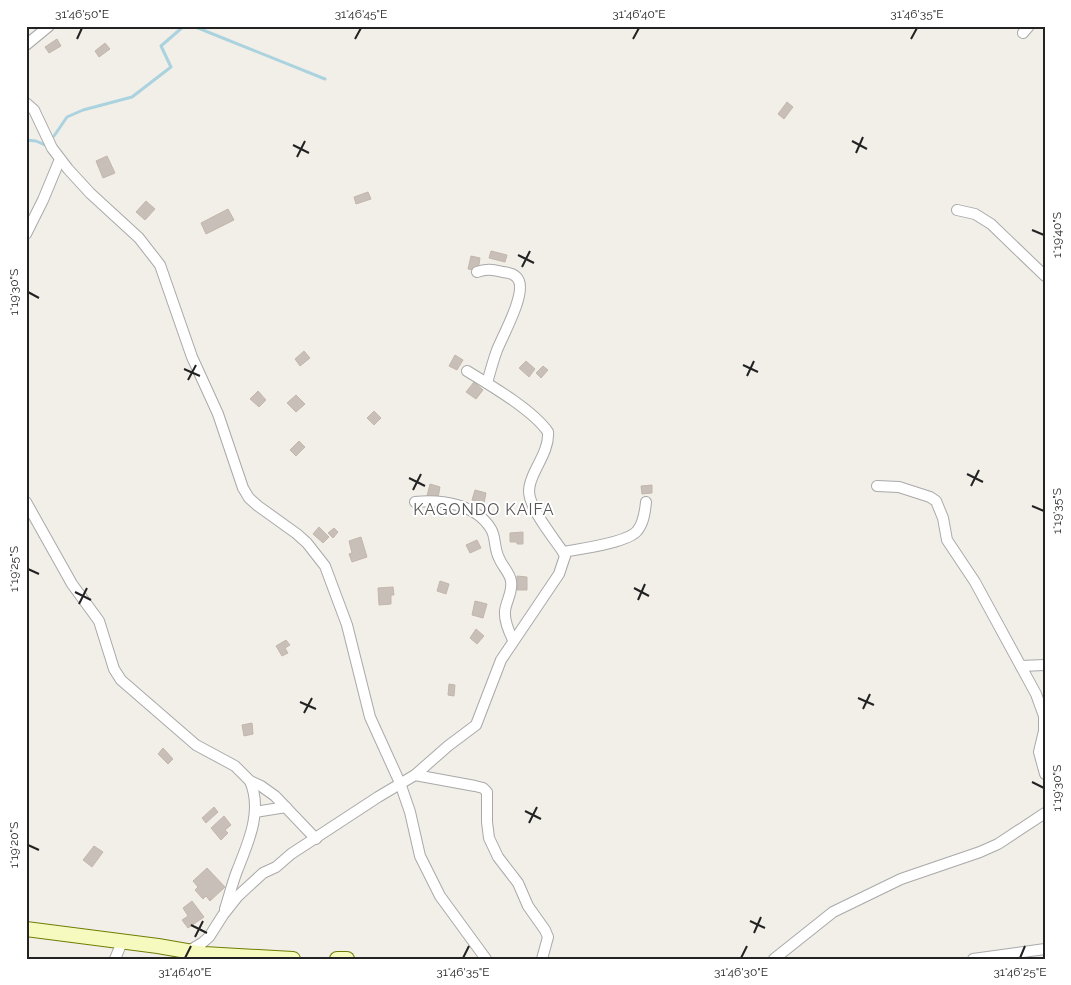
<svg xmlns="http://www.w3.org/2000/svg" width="1071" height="985" font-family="Raleway,sans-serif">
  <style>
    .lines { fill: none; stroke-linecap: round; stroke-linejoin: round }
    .stream { stroke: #aad3df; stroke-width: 3 }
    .building { fill: #c7bfb8; stroke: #c4b6ab }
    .street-casing { stroke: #a9a9a9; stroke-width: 12 }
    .secondary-casing { stroke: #707d05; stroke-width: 16 }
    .street { stroke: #fff; stroke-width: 10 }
    .secondary { stroke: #f7fabf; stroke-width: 14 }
    .ticks { fill: none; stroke: #222; stroke-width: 2 }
    .labels { text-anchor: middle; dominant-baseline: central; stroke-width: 4; stroke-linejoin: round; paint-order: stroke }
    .quarter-label { font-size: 16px; letter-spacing: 1px; fill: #555; stroke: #fff }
    .neatline { fill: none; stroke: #222; stroke-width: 2 }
    .ticks-label { font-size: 12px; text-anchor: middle; fill: #222 }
  </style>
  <rect width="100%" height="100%" fill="#f2efe9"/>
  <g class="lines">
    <g class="stream">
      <polyline points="193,26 325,79"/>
      <polyline points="54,136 67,117 83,110 132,97 171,67 161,46 184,26"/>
      <polyline points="26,140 36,141 45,145"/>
    </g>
  </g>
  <g class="building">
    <polygon points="57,39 61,46 49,53 45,47"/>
    <polygon points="105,43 110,49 99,57 95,51"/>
    <polygon points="787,102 793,107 784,119 778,114"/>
    <polygon points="107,156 115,173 103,178 96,161"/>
    <polygon points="368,192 371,199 356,204 354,197"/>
    <polygon points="146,201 155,209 145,220 136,212"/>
    <polygon points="228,209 234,220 206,234 201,223"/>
    <polygon points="491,251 507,255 505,262 489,258"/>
    <polygon points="471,256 480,258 478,271 468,269"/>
    <polygon points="304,351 310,358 300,366 295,359"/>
    <polygon points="455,355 463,360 457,370 449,366"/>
    <polygon points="526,361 535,369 529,377 519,368"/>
    <polygon points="543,366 548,370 541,378 536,373"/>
    <polygon points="474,382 483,390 476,399 466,392"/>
    <polygon points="258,391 266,400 259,407 250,399"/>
    <polygon points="296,395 305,404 296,412 287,403"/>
    <polygon points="374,411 381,418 374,425 367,418"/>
    <polygon points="299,441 305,447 296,456 290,450"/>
    <polygon points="430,484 440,487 438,498 427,496"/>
    <polygon points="652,485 652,493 642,494 641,486"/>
    <polygon points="475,490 486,493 484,503 472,500"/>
    <polygon points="319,527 329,537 323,543 313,534"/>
    <polygon points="334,528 338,532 333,538 328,533"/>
    <polygon points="523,532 523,544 517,544 517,542 510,542 510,533"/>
    <polygon points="361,537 367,557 352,562 349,554 352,553 349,541"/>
    <polygon points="477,540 481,548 470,553 466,545"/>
    <polygon points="517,576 527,577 527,590 517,590"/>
    <polygon points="440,581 449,584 446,594 437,591"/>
    <polygon points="393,587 394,595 391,595 391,604 379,605 378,588"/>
    <polygon points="475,601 487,604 483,618 472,615"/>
    <polygon points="476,629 484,636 477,644 470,638"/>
    <polygon points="286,640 290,645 285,648 288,653 282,656 276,646"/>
    <polygon points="449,684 455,685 454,696 448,695"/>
    <polygon points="252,723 253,734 244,736 242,725"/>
    <polygon points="163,748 173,759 168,764 158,754"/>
    <polygon points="214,807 218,812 206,823 202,818"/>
    <polygon points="224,816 231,825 225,830 228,833 221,840 211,828"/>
    <polygon points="94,846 103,852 92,867 83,860"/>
    <polygon points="207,868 225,887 210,901 206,896 203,899 195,890 198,887 193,881"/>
    <polygon points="192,901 204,917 188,928 182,920 188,916 183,908"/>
  </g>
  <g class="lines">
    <defs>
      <g id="street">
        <polyline points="1023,33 1029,26"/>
        <polyline points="26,45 49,26"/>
        <polyline points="26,103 34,110 52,148 68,169 90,193 139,238 160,265 192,357 218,414 243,488 249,498 258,506 297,534 307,543 325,566 347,625 370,717 400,783 410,812 420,856 440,896 486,959"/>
        <polyline points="957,210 975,214 991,224 1045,276"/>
        <polyline points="26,234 43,200 60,159"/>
        <path d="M477,272C487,268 494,270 503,272C510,273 516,274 519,281C525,296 503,335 497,350C493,361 490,372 487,383"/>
        <polyline points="877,486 899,487 930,497 936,501 943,518 947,540 975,582 1036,694 1044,716 1044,731 1039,752 1045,774"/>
        <polyline points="26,502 72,584 99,621 114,669 121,680 196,745 235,766 250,781 261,786 275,796 316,839"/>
        <path d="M415,502C441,499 476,504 491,529C496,537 494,549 499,558C502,566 510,573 511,581C513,592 506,601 505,611C504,621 509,632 513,640"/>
        <path d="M563,552C579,549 627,543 637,531C644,523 645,511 646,502"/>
        <polyline points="1021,666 1045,665"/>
        <polyline points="415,775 475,786 483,788 487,792 487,822 489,838 498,857 518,883 528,906 545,930 548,937 542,959"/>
        <polyline points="255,812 286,807"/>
        <path d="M225,909C229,897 232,884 237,871C248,843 263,811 250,781"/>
        <path d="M187,952L202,943L209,937L223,915L238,896L263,873L276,867L291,854L378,797L415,775L448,746L476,725L501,660L559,574L565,556L563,552C553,537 529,508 529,491C529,483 533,475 536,469C542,457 549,445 548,432C533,410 490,385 467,371"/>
        <polyline points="115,959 122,942"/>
        <polyline points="774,959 833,912 901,879 980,852 998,844 1045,813"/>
        <polyline points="973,959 1045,949"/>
      </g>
      <g id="secondary">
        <polyline points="26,929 158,946 204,954 293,959"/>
        <polyline points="337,959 347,959"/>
      </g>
    </defs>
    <use href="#street" class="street-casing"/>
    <use href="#secondary" class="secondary-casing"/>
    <use href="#street" class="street"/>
    <use href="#secondary" class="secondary"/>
  </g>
  <path class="ticks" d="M77,39L82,28M355,39L361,28M633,39L639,28M911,39L917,28M852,141L867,149M293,145L309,153M856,153L863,137M297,157L305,141M1032,230L1044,235M518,255L534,263M522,267L530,251M28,292L39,298M743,365L758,372M184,369L200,376M747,376L754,361M188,380L196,365M967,474L983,482M409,478L425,486M971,486L979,470M413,490L421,474M1032,506L1044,511M28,569L39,574M634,588L649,596M75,592L91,600M638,600L645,584M79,604L87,588M858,698L874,705M300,702L316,709M863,709L870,694M304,713L312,698M1032,782L1044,788M525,811L541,819M529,823L537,807M28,845L39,850M750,921L765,928M191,925L207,933M754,933L761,917M195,937L203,921M185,958L191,946M463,958L469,946M741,958L747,946M1020,958L1025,946"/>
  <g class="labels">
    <g class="quarter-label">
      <text x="484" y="509">KAGONDO KAIFA</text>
    </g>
  </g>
  <rect width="1071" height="985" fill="none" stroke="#ffffff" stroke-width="55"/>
  <rect x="28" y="28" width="1016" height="930" class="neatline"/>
  <g class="ticks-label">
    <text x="82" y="18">31°46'50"E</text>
    <text x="361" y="18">31°46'45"E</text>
    <text x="639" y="18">31°46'40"E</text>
    <text x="917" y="18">31°46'35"E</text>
    <text transform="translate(1057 235) rotate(-90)" y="4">1°19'40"S</text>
    <text transform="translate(14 292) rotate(-90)" y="4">1°19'30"S</text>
    <text transform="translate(1057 511) rotate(-90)" y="4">1°19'35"S</text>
    <text transform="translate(14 569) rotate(-90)" y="4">1°19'25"S</text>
    <text transform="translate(1057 788) rotate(-90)" y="4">1°19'30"S</text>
    <text transform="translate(14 845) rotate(-90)" y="4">1°19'20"S</text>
    <text x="185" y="976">31°46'40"E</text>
    <text x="463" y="976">31°46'35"E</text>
    <text x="741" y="976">31°46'30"E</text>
    <text x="1020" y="976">31°46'25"E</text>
  </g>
</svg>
